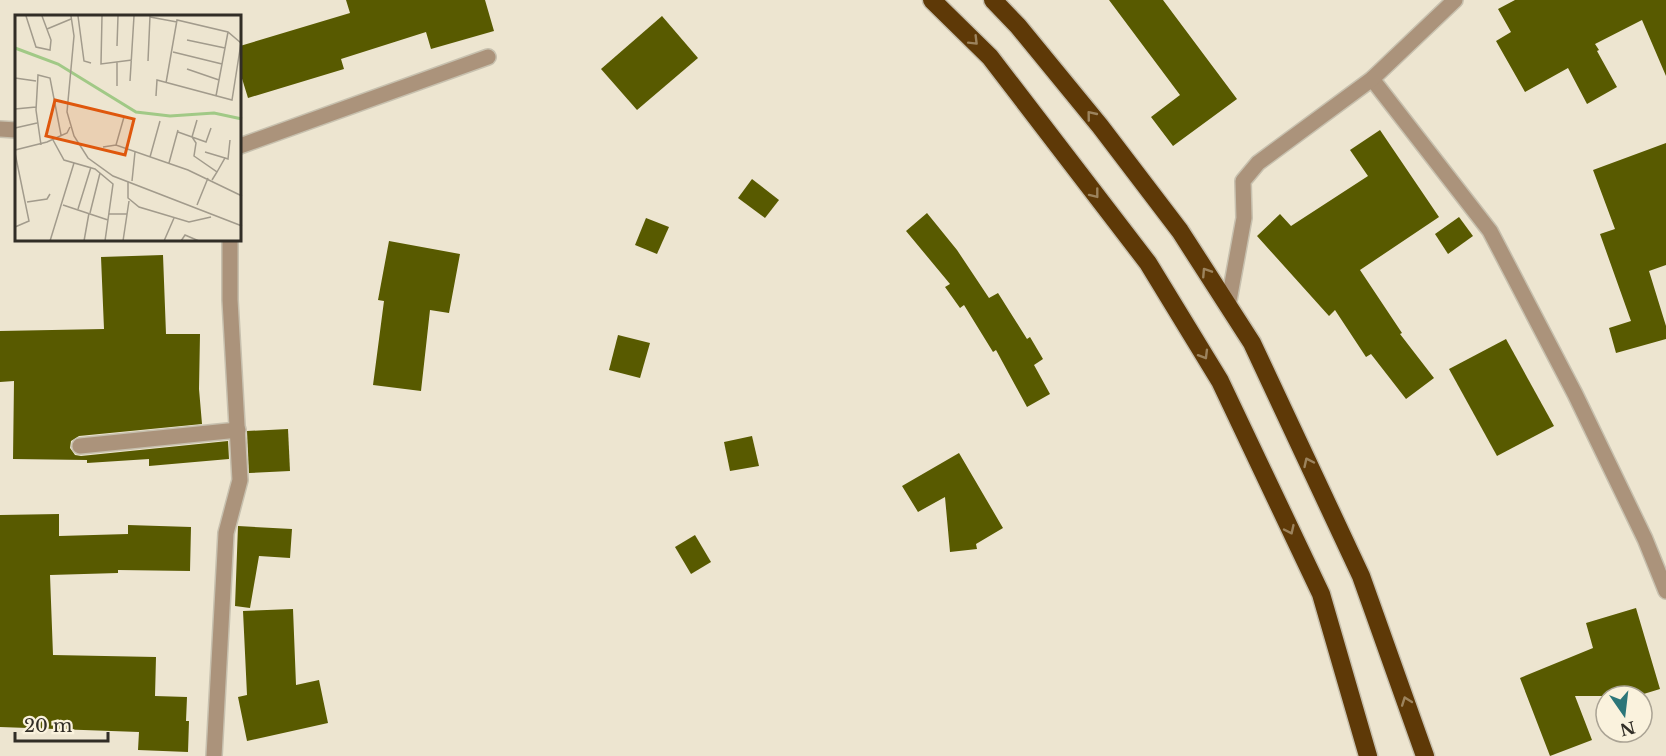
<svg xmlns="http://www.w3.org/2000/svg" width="1666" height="756" font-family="'Libre Baskerville',serif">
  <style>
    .building { fill: #585a00 }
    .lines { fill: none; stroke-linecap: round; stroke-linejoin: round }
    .street-casing { stroke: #c7c0ae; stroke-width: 18 }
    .highway-casing { stroke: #c7c0ae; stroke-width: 21 }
    .street { stroke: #ab937b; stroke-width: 15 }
    .highway { stroke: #5e3907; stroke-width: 18 }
    .oneway { stroke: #9c835d }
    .inset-river { fill: none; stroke: #a1c986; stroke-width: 3 }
    .inset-road { fill: none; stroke: #a29b8c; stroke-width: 1.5 }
    .view { fill: #df570d; fill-opacity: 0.15; stroke: #df570d; stroke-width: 3 }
    .inset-edge { fill: none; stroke: #312d26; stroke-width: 3 }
  </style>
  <rect width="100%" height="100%" fill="#ede5d0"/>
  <g class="building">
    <polygon points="346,0 485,0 494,31 431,49 426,32 341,59 344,69 248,98 240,72 240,46 350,13"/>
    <polygon points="1109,0 1163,0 1237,99 1173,146 1151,117 1180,95"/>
    <polygon points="1515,0 1666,0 1666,76 1642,20 1595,44 1599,50 1597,51 1617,87 1587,104 1568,68 1525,92 1496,41 1511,32 1498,9"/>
    <polygon points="662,16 698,58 637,110 601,69"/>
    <polygon points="1380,130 1439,217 1360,270 1402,333 1400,334 1434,378 1406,399 1371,354 1366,357 1335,310 1329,316 1257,236 1280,214 1291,226 1368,176 1350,150"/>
    <polygon points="1666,143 1666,265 1649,271 1666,326 1666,339 1616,353 1609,328 1631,321 1600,234 1615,229 1593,170"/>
    <polygon points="752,179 779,200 765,218 738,198"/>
    <polygon points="927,213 957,250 989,298 998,293 1027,339 1030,337 1043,359 1034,365 1050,394 1027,407 996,350 993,352 964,305 960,308 945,287 950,284 906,231"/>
    <polygon points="1459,217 1473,236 1448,254 1435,234"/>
    <polygon points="646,218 669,227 657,254 635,245"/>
    <polygon points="389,241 460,254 449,313 430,310 421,391 373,385 384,301 378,300"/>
    <polygon points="163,255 166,334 200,334 199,389 202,424 79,436 71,441 70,448 75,455 81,456 228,441 229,459 149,466 149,459 87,463 87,460 13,459 14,381 0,382 0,331 104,329 101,257"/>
    <polygon points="618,335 650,343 640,378 609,370"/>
    <polygon points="1506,339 1554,426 1497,456 1449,369"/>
    <polygon points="288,429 290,471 249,473 247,431"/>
    <polygon points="752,436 759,466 730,471 724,442"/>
    <polygon points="959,453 1003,528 976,544 977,549 950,552 945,497 918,512 902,486"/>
    <polygon points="59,514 59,536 128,534 128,525 191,527 190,571 118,570 118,573 50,575 53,655 156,657 155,696 187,697 186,721 189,721 188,752 138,750 139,732 0,727 0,515"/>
    <polygon points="238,526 292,529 290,558 259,556 250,608 235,606"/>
    <polygon points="695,535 711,562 691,574 675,547"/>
    <polygon points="1636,608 1660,689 1637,696 1575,696 1592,740 1550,756 1520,678 1593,648 1586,623"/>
    <polygon points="293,609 296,685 319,680 328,723 247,741 238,697 247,695 243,611"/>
  </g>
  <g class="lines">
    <defs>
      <g id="street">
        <polyline points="1372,79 1490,231 1575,394 1645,539 1666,591"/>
        <polyline points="0,129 16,130"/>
        <polyline points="240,146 488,57"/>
        <polyline points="1228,306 1244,218 1243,181 1258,163 1372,79 1455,0"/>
        <polyline points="80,446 238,430"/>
        <polyline points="214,756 226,533 240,480 230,300 230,240"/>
      </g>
      <g id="highway">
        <polyline points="932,0 990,57 1148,263 1220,381 1321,594 1368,756"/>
        <polyline points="993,0 1018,26 1100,126 1180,231 1252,343 1361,576 1425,756"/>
      </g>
    </defs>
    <use href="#street" class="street-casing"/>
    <use href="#highway" class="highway-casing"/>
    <use href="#street" class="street"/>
    <use href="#highway" class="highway"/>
  </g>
  <defs><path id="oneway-chevron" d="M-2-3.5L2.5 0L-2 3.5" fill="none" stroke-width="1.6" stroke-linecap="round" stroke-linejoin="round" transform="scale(1.5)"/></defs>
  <g class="oneway">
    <use href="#oneway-chevron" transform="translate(974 41) rotate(45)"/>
    <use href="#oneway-chevron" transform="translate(1091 115) rotate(-129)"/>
    <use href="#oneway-chevron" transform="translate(1095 194) rotate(52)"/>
    <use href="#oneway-chevron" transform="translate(1206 272) rotate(-123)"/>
    <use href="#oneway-chevron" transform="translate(1204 355) rotate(59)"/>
    <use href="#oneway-chevron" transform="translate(1308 462) rotate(-115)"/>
    <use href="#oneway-chevron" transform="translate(1290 530) rotate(65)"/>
    <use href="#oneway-chevron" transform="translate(1406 701) rotate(-110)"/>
  </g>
  <g transform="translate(15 15)">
    <rect width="226" height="226" fill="#ede5d0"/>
    <path class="inset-river" d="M0,33L43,49L121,97L155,101L199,98L227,104"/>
    <path class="inset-road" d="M11,1L21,32L35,35L36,25L27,1M56,1L59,21L52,97L59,121L73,143L98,161L227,211M63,1L69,46L76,48M87,1L86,49L117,45M135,2L162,7M32,14L56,4M172,25L210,33M102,31L103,1M158,37L207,49M133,46L135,1M102,47V71M172,54L204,65M0,63L21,66M115,66L119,1M151,68L162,5L213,17L226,28M141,81L142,65L217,85L226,28M201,81L213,17M0,94L21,92M182,105L177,122L181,128L179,141L202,157L197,165M0,113L22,108M163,117L191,127L196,113M38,125L49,145L80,154L98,169L90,226M26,130L21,95L23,60L35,63L46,120M101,130L109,102M88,132L101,130L173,155L227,181M0,135L32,127L52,118L55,112M190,137L210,143M0,138L14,206L0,212M135,142L145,106M154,148L163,115M202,157L210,143L213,144L215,125M113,166V183L124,192L174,207L196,202M117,166L120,137M12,187L32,184L35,179M48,190L93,205M182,190L193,163M63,194L76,152M75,198L85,158M94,199H112M35,226L59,148M69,226L74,198M108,226L114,186M149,226L159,203M166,226L170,220L184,226"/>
    <path class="view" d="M40,85L119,104L110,140L31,121Z"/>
    <rect width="226" height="226" class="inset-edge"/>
  </g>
  <g transform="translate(1624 714) rotate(166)"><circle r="28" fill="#faf2dd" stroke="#aaa394" stroke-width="1.5"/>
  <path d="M0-4.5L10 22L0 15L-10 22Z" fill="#2c7679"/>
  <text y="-9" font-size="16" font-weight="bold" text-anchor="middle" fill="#312d26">N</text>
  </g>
  <path d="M15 732v9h93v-9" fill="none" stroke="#312d26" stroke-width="3"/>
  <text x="24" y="732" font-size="18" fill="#312d26" stroke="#faf2dd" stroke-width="4.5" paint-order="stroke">20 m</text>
</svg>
